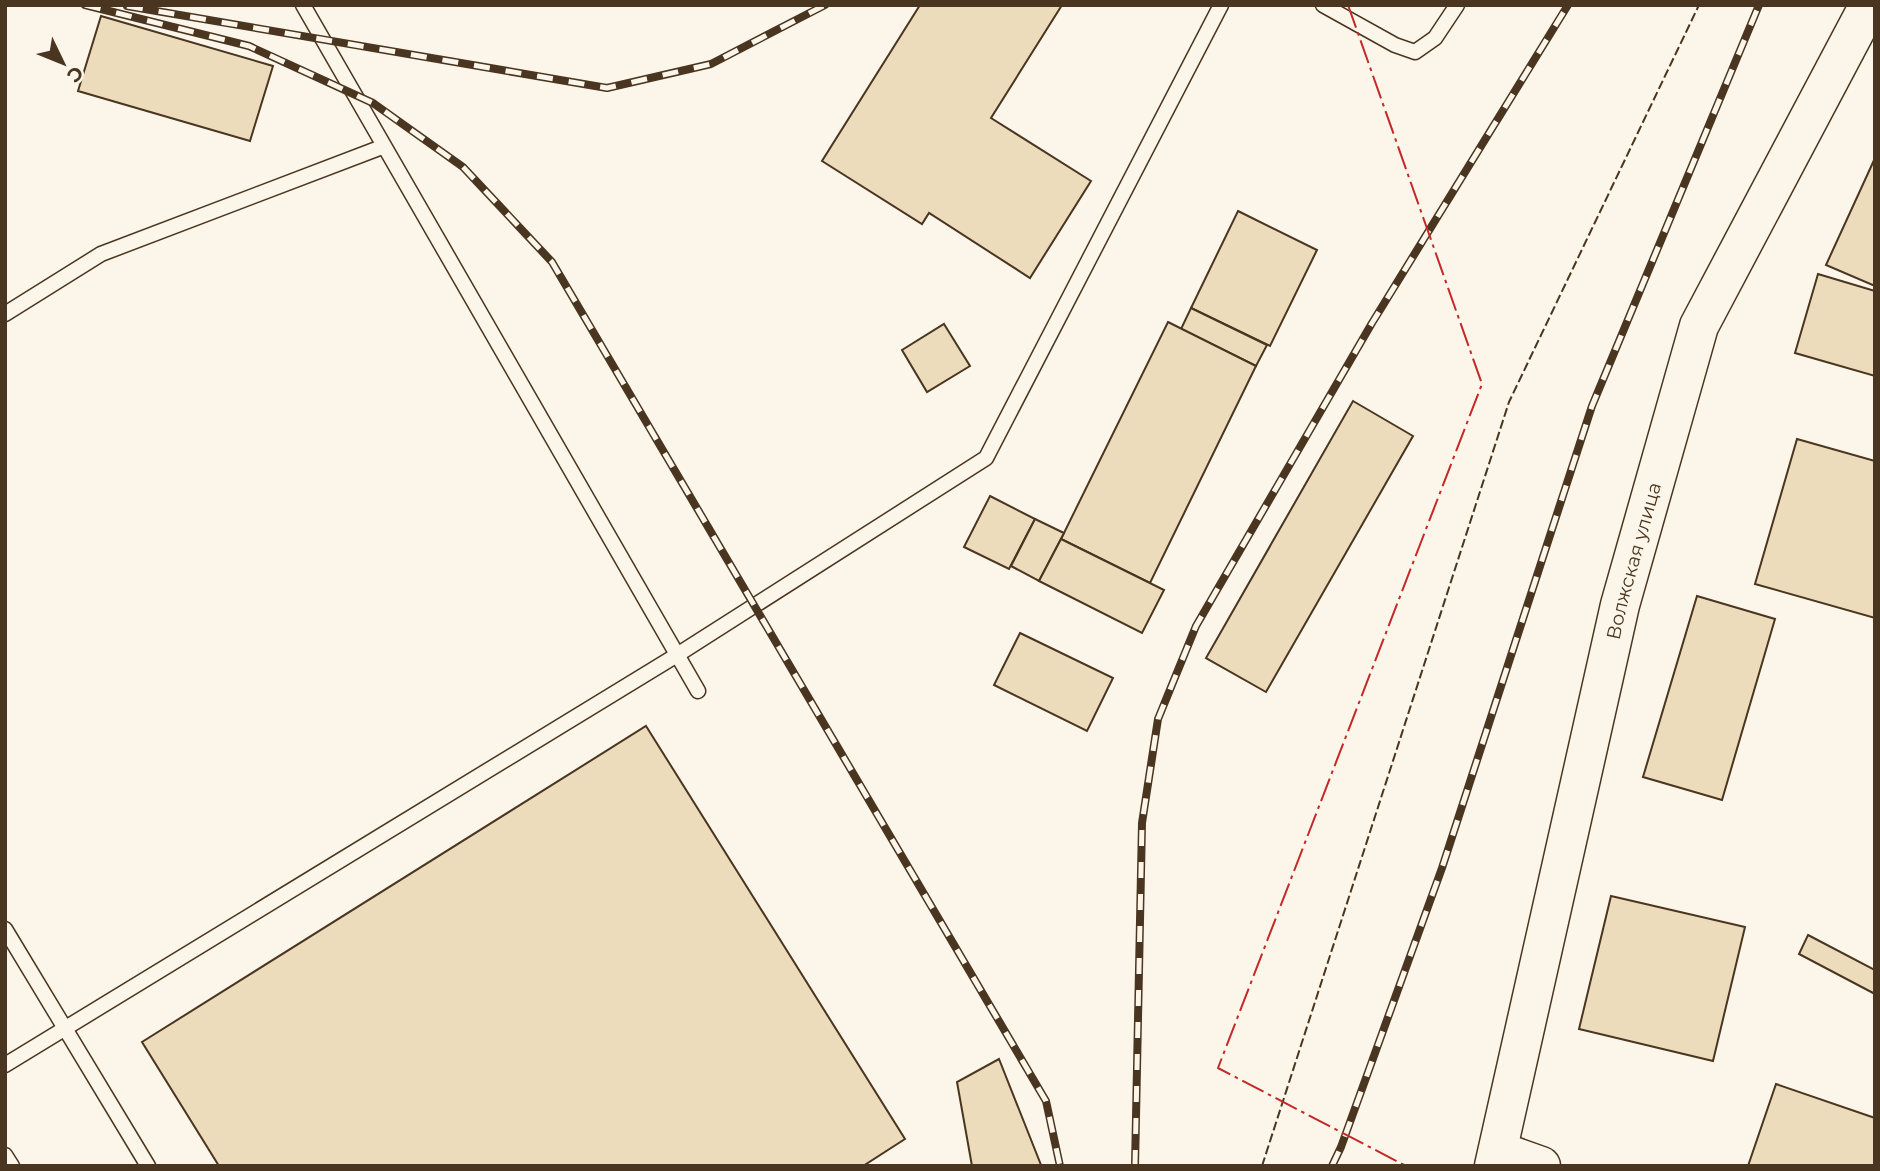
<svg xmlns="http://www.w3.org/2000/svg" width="1880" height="1171" font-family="Montserrat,sans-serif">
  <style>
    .building { fill: #ecdcbc; stroke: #4a3520; stroke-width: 2 }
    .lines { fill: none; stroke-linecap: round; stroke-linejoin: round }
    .service-casing { stroke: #4a3520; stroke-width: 17 }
    .secondary-casing { stroke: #4a3520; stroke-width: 41 }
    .primary-casing { stroke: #4a3520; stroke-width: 41 }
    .service { stroke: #fbf6e9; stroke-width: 14 }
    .secondary { stroke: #fbf6e9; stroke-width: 38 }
    .primary { stroke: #fbf6e9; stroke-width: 38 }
    .rail-casing { stroke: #4a3520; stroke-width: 8 }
    .rail { stroke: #fbf6e9; stroke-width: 5; stroke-dasharray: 16; stroke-linecap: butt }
    .fence { stroke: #4a3520; stroke-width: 2; stroke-dasharray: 9 3.5; stroke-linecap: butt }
    .power { stroke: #c62828; stroke-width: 2; stroke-dasharray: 24 5 3.5 5; stroke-linecap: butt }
    .labels { text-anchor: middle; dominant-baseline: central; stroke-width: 5; stroke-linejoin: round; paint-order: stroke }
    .street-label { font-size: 19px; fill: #4a3520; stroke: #fbf6e9 }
  </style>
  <rect width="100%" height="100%" fill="#fbf6e9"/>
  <g class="building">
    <polygon points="920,5 1062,5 991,118 1091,181 1030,278 929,213 922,224 822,161"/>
    <polygon points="101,16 273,66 250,141 78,91"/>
    <polygon points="1875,158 1875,286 1826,265"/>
    <polygon points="1238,211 1317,250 1270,346 1191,308"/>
    <polygon points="1818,274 1875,291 1875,376 1795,353"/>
    <polygon points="1191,308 1267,345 1256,366 1181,329"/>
    <polygon points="1168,322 1256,366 1150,583 1061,539"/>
    <polygon points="944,324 970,366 927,392 902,350"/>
    <polygon points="1353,401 1413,436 1266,692 1206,658"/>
    <polygon points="1797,439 1875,461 1875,618 1755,584"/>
    <polygon points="990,496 1035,519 1009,569 964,547"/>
    <polygon points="1035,519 1064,533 1039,581 1011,566"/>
    <polygon points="1061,539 1164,590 1142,633 1039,581"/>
    <polygon points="1697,596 1775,619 1722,800 1643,777"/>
    <polygon points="1020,633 1113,678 1087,731 994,685"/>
    <polygon points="646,726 905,1139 863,1166 219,1166 142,1042"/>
    <polygon points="1611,896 1745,927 1713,1061 1579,1029"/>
    <polygon points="1808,935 1875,970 1875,994 1799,954"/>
    <polygon points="999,1059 1041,1165 972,1166 957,1082"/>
    <polygon points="1776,1084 1875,1118 1875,1166 1748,1166"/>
  </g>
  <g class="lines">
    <defs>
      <g id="service">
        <polyline points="303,5 698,691"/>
        <polyline points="1323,5 1395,45 1415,52 1435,38 1457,5"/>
        <polyline points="5,314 101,254 382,147"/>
        <polyline points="5,929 148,1166"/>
        <polyline points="5,1065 677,655 986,458 1221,5"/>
        <polyline points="5,1155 12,1166"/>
      </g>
      <polyline id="secondary" points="1499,1151 1541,1166"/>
      <g id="primary">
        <path id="s1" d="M1494,1166L1620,605L1699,326L1869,5"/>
      </g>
    </defs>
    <use href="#service" class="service-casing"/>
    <use href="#secondary" class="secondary-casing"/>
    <use href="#primary" class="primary-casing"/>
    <use href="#service" class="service"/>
    <use href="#secondary" class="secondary"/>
    <use href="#primary" class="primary"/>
    <defs>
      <g id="rail">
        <polyline points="85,5 249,46 373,103 463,167 552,262 1046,1101 1060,1166"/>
        <polyline points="127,6 607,88 711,64 825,5"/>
        <polyline points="1135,1166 1142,823 1158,719 1196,626 1372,323 1568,5"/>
        <polyline points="1332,1166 1341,1147 1442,868 1592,406 1759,5"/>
      </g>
    </defs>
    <use href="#rail" class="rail-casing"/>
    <use href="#rail" class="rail"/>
    <polyline class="fence" points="1262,1166 1509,402 1699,5"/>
    <polyline class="power" points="1348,5 1482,384 1218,1068 1406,1166"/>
  </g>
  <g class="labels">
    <g class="street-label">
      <text stroke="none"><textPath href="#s1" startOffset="621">Волжская улица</textPath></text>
    </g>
  </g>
  <rect width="1880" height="1171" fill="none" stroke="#4a3520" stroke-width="14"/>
  <g transform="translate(63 63) rotate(133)" stroke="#fbf6e9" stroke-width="5" paint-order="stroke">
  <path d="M0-5L12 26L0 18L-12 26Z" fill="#4a3520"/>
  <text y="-10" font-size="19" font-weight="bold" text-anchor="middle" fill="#4a3520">С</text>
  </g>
</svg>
